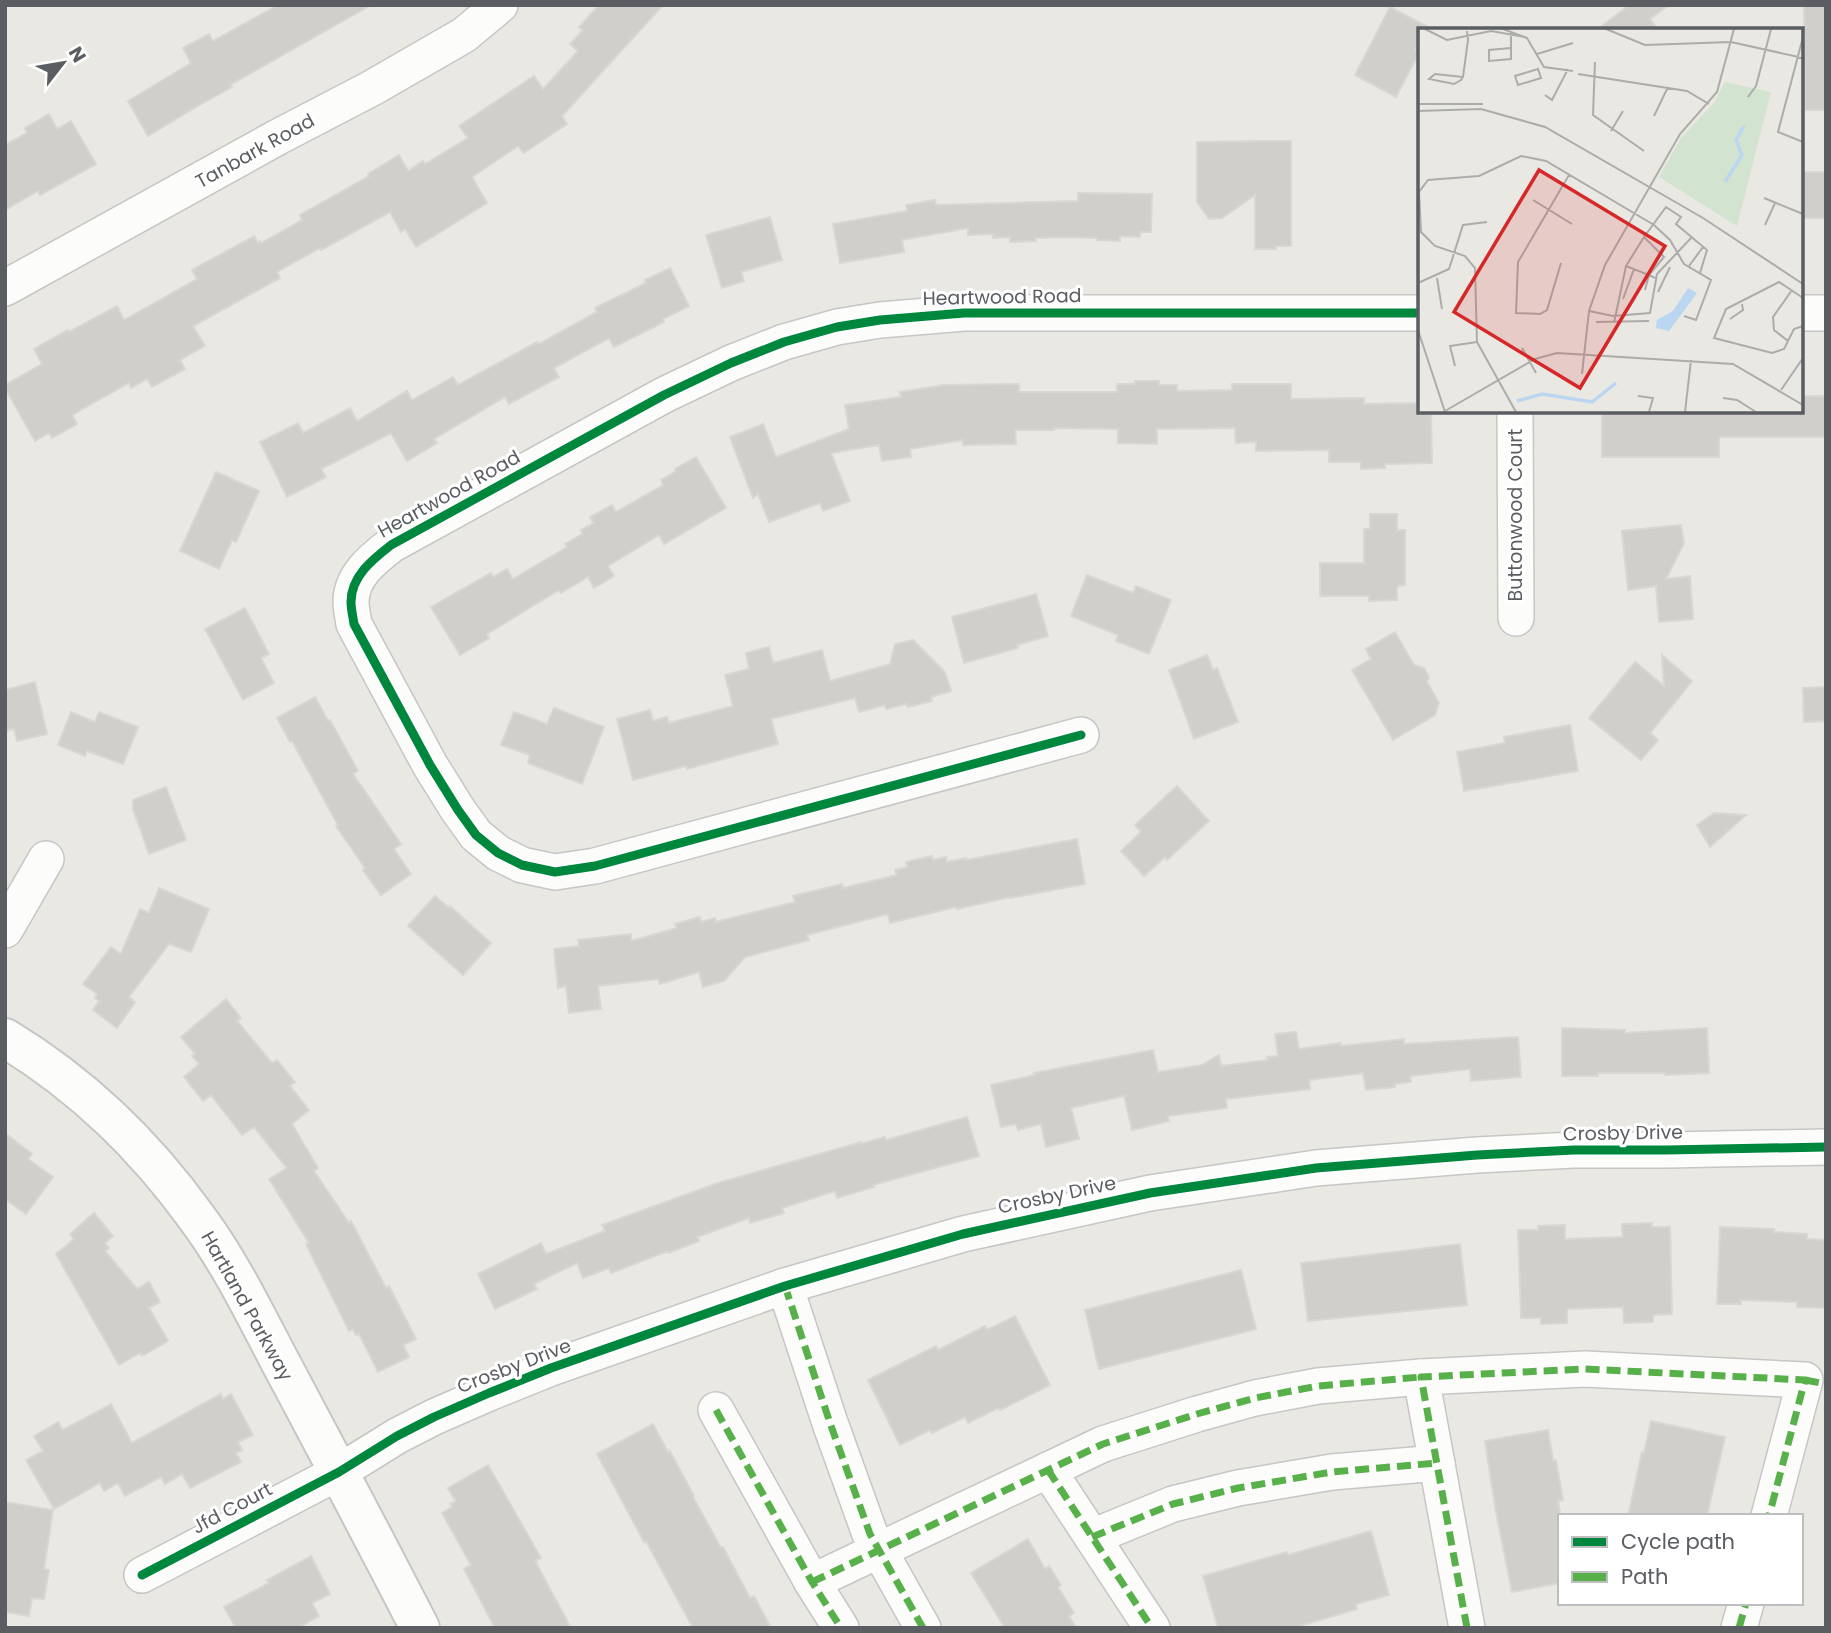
<svg xmlns="http://www.w3.org/2000/svg" width="1831" height="1633" font-family="Poppins,sans-serif">
  <style>
    .building { fill: #d0cfcc; stroke: #d8d7d2; stroke-width: 2 }
    .lines { fill: none; stroke-linecap: round; stroke-linejoin: round }
    .minor-casing { stroke: #c6c6c6; stroke-width: 38 }
    .tertiary-casing { stroke: #c6c6c6; stroke-width: 42 }
    .minor { stroke: #fcfcfb; stroke-width: 35 }
    .tertiary { stroke: #fcfcfb; stroke-width: 38 }
    .quiet { stroke: #58b04a; stroke-width: 7; stroke-dasharray: 14 7; stroke-linecap: butt }
    .cycleway-casing { stroke: #fff; stroke-width: 13 }
    .cycleway { stroke: #00873e; stroke-width: 9 }
    .labels { text-anchor: middle; dominant-baseline: central; stroke-width: 6; stroke-linejoin: round; paint-order: stroke }
    .street-label { font-size: 19px; fill: #5a5d61; stroke: #fff }
    .inset-river { fill: none; stroke: #bad6f1; stroke-width: 3.5 }
    .inset-road { fill: none; stroke: #acacab; stroke-width: 2 }
    .view { fill: #d62828; fill-opacity: 0.15; stroke: #d62828; stroke-width: 3.5 }
    .inset-edge { fill: none; stroke: #5a5d61; stroke-width: 3.5 }
  </style>
  <rect width="100%" height="100%" fill="#e9e8e3"/>
  <g class="building">
    <polygon points="278,5 371,5 230,85 232,87 196,107 148,136 128,101 191,63 183,48 209,34 213,41"/>
    <polygon points="599,5 663,5 562,116 567,124 524,153 518,146 472,177 487,203 416,247 405,229 401,232 390,212 321,250 320,248 277,272 280,278 193,326 205,346 180,360 185,369 152,387 147,379 131,388 129,383 72,415 77,424 52,438 49,433 35,441 5,388 5,385 42,364 34,349 68,330 69,332 117,306 124,320 197,279 192,270 254,236 258,243 260,241 261,243 302,220 300,215 369,176 368,174 399,155 408,171 423,161 425,164 468,138 459,126 534,76 543,89 578,51 570,44 583,30 579,27"/>
    <polygon points="1629,5 1669,5 1650,19 1658,30 1597,30"/>
    <polygon points="1804,5 1826,5 1826,110 1805,110"/>
    <polygon points="1390,7 1428,27 1427,30 1420,30 1420,43 1415,51 1419,53 1396,97 1355,75"/>
    <polygon points="49,114 57,129 71,121 96,164 40,195 38,191 5,210 5,145 27,133 25,128"/>
    <polygon points="1265,141 1291,141 1291,246 1276,246 1276,249 1255,249 1255,195 1222,218 1209,219 1197,202 1197,142"/>
    <rect x="1801" y="172" width="25" height="46"/>
    <polygon points="1078,193 1152,194 1151,232 1140,232 1140,237 1120,236 1120,241 1097,240 1097,238 1066,237 1035,238 1036,241 1010,242 1010,237 993,238 993,234 968,235 968,228 902,240 904,252 840,263 833,224 907,211 906,205 935,200 936,205 1078,201"/>
    <polygon points="770,217 782,260 741,272 744,281 722,288 706,235"/>
    <polygon points="670,268 689,306 663,319 664,322 614,347 609,338 554,368 559,377 509,404 505,397 434,439 437,443 407,461 391,433 321,469 326,477 287,497 260,442 298,423 303,433 350,408 357,421 407,391 412,400 453,377 458,385 537,342 539,344 597,312 595,308 646,283 645,280"/>
    <polygon points="1135,381 1159,381 1159,385 1177,385 1177,391 1232,390 1232,384 1291,384 1291,399 1364,398 1364,404 1420,403 1420,411 1431,411 1432,463 1385,464 1385,468 1361,469 1361,462 1329,462 1329,450 1256,451 1256,442 1236,443 1235,428 1157,429 1157,444 1118,443 1118,429 1054,428 1054,430 1015,430 1016,444 963,445 963,440 910,449 911,457 882,461 879,445 831,453 850,501 823,511 820,503 769,522 758,494 753,498 730,437 763,424 776,457 849,429 845,405 901,397 900,392 944,385 1019,384 1019,392 1117,392 1117,384 1135,384"/>
    <polygon points="1801,396 1824,396 1826,401 1826,437 1719,437 1719,457 1602,457 1602,411 1801,411"/>
    <polygon points="696,457 726,508 664,544 659,535 608,566 614,576 594,588 588,577 561,593 559,590 487,634 489,638 460,655 431,607 491,573 493,577 507,569 513,579 567,547 565,544 582,534 581,530 594,523 590,517 612,505 616,512 663,485 661,480 676,471 675,469"/>
    <polygon points="216,472 259,491 236,542 232,540 219,569 180,551"/>
    <polygon points="1370,514 1397,514 1397,530 1405,530 1405,585 1397,586 1397,600 1369,601 1369,596 1320,596 1320,563 1364,563 1364,529 1370,529"/>
    <polygon points="1681,525 1684,543 1666,579 1690,576 1693,619 1659,622 1656,586 1628,590 1622,531"/>
    <polygon points="1087,575 1133,593 1136,586 1171,600 1149,654 1116,641 1118,635 1071,616"/>
    <polygon points="1036,594 1048,636 1017,645 1018,648 964,663 952,617"/>
    <polygon points="245,608 269,654 261,658 274,683 243,700 205,629"/>
    <polygon points="1395,632 1414,665 1424,668 1429,677 1427,682 1439,703 1435,715 1393,740 1352,670 1371,659 1366,649"/>
    <polygon points="913,640 945,672 951,691 931,697 932,701 908,707 907,704 886,709 885,705 859,712 855,698 771,719 778,744 687,769 686,766 633,780 617,719 650,710 653,721 667,717 669,723 733,706 725,675 749,669 746,653 769,647 773,663 822,650 830,681 890,664 895,644"/>
    <polygon points="1207,655 1213,670 1217,668 1238,722 1194,739 1169,670"/>
    <polygon points="1662,655 1692,681 1650,733 1658,740 1641,760 1589,718 1635,662 1664,686"/>
    <polygon points="35,682 47,734 17,741 14,729 5,731 5,690"/>
    <polygon points="1826,687 1826,721 1804,722 1803,688"/>
    <polygon points="315,697 328,721 330,720 358,771 353,774 401,844 394,849 411,874 381,895 363,870 365,868 336,826 338,825 292,741 290,742 277,718"/>
    <polygon points="554,708 604,727 582,784 528,763 530,755 501,745 514,712 547,724"/>
    <polygon points="71,712 95,722 99,712 138,727 123,764 87,751 85,756 58,745"/>
    <polygon points="1570,725 1578,771 1464,791 1457,752 1505,743 1504,737"/>
    <polygon points="1177,786 1209,821 1167,860 1165,857 1144,876 1121,851 1141,832 1135,825"/>
    <polygon points="166,787 186,840 149,854 133,809 133,800"/>
    <polygon points="1714,813 1746,815 1710,847 1697,825"/>
    <polygon points="1077,839 1085,884 1010,898 1010,897 957,909 956,907 890,923 888,914 807,935 809,940 745,957 724,981 703,987 699,972 660,984 658,979 598,986 601,1009 569,1013 566,986 558,988 554,949 579,946 578,940 631,934 631,941 677,928 675,924 700,917 701,922 715,918 716,922 795,902 793,896 842,884 843,888 897,875 895,870 907,867 906,862 932,856 933,860 946,857 947,862 966,858 966,860"/>
    <polygon points="159,888 209,909 191,952 169,944 129,997 135,1002 117,1028 93,1010 99,1001 95,998 97,994 83,984 111,947 121,954 140,909 149,913"/>
    <polygon points="435,896 449,908 450,906 491,943 463,975 408,926"/>
    <polygon points="226,999 241,1018 237,1021 272,1063 277,1060 295,1082 290,1086 309,1110 292,1124 318,1168 314,1171 349,1223 351,1221 386,1288 389,1286 416,1339 403,1345 409,1357 378,1372 359,1334 356,1335 353,1329 349,1331 306,1244 309,1243 269,1179 287,1168 254,1127 242,1135 211,1095 203,1101 184,1077 199,1064 192,1056 195,1054 181,1037"/>
    <polygon points="1562,1028 1625,1030 1625,1033 1707,1028 1709,1073 1665,1075 1665,1073 1598,1073 1598,1076 1562,1076"/>
    <polygon points="1296,1032 1299,1049 1341,1043 1341,1046 1404,1039 1404,1044 1518,1037 1521,1077 1471,1081 1470,1069 1410,1076 1411,1082 1395,1084 1395,1087 1366,1090 1363,1073 1309,1080 1310,1089 1226,1099 1227,1108 1168,1116 1169,1121 1132,1130 1124,1096 1071,1108 1079,1139 1046,1147 1041,1124 1018,1130 1016,1124 1001,1127 991,1085 1035,1075 1034,1073 1153,1050 1158,1072 1202,1065 1219,1055 1221,1066 1268,1060 1267,1057 1278,1056 1275,1034"/>
    <polygon points="967,1117 979,1156 873,1185 874,1187 837,1198 835,1191 782,1208 784,1213 750,1223 749,1218 697,1237 699,1241 669,1253 668,1251 611,1273 609,1268 583,1278 577,1263 534,1284 537,1289 495,1309 478,1274 541,1243 546,1254 605,1231 602,1225 718,1183 861,1142 861,1144 885,1137 886,1140"/>
    <polygon points="5,1133 32,1154 28,1159 53,1177 26,1214 5,1199"/>
    <polygon points="94,1213 113,1236 105,1243 109,1248 105,1251 137,1289 149,1282 160,1302 149,1308 168,1341 142,1356 140,1353 119,1365 56,1254 74,1239 70,1234"/>
    <polygon points="1652,1223 1652,1227 1670,1227 1672,1314 1653,1315 1653,1322 1624,1323 1623,1307 1567,1309 1567,1323 1541,1324 1541,1318 1521,1318 1518,1230 1538,1230 1538,1226 1565,1225 1565,1239 1623,1237 1622,1224"/>
    <polygon points="1720,1227 1774,1229 1774,1232 1807,1234 1807,1239 1826,1240 1826,1308 1797,1307 1797,1302 1741,1300 1741,1304 1717,1304"/>
    <polygon points="1460,1244 1467,1305 1308,1321 1301,1263"/>
    <polygon points="1241,1270 1256,1329 1099,1369 1085,1310"/>
    <polygon points="1015,1316 1050,1385 1000,1410 998,1408 968,1423 965,1417 932,1433 930,1430 900,1445 868,1380 936,1346 938,1350 985,1326 987,1330"/>
    <polygon points="221,1394 223,1399 231,1394 253,1435 238,1442 242,1450 236,1453 241,1462 190,1488 182,1474 165,1484 161,1477 125,1496 118,1483 104,1491 100,1483 54,1509 26,1460 43,1451 34,1436 58,1422 63,1430 111,1404 132,1443"/>
    <polygon points="1651,1421 1725,1437 1707,1516 1628,1516 1642,1452 1644,1453"/>
    <polygon points="653,1424 668,1452 670,1451 694,1496 693,1497 721,1548 723,1547 750,1598 754,1596 771,1628 693,1628 646,1541 644,1542 597,1454"/>
    <polygon points="1548,1430 1553,1460 1556,1460 1563,1500 1558,1501 1560,1512 1560,1583 1512,1592 1496,1512 1485,1441"/>
    <polygon points="488,1465 541,1558 535,1561 571,1628 495,1628 464,1569 471,1565 442,1513 452,1507 450,1504 456,1501 448,1488"/>
    <polygon points="5,1502 53,1510 44,1569 49,1570 44,1599 32,1598 29,1616 5,1612"/>
    <polygon points="1371,1531 1389,1595 1356,1604 1357,1609 1293,1628 1218,1628 1203,1576 1287,1552 1288,1555"/>
    <polygon points="1028,1539 1045,1569 1049,1566 1061,1585 1058,1587 1074,1613 1069,1616 1076,1628 1005,1628 971,1573"/>
    <polygon points="311,1556 330,1594 312,1603 319,1616 298,1628 236,1628 224,1607 269,1583 267,1580"/>
  </g>
  <g class="lines">
    <defs>
      <g id="minor">
        <polyline points="5,288 278,137 372,88 464,35 500,5"/>
        <polyline points="1801,313 1826,313"/>
        <polyline points="1515,411 1516,618"/>
        <path d="M1081,735L595,866L555,872L522,865L498,853L476,835L458,810L430,765L354,624C353,617 351,609 351,602C351,576 373,559 391,545L664,395L731,363L784,342L837,327L880,320L964,313H1420"/>
        <polyline points="5,930 46,859"/>
        <polyline points="785,1286 830,1423 870,1534 923,1628"/>
        <polyline points="716,1410 812,1582 841,1628"/>
        <polyline points="1048,1470 1152,1628"/>
        <polyline points="1092,1537 1173,1504 1238,1488 1332,1472 1437,1463"/>
        <polyline points="142,1575 339,1472 397,1436 434,1417 489,1393 551,1368 785,1286 963,1234 1150,1193 1316,1168 1477,1155 1574,1150 1667,1150 1826,1147"/>
        <polyline points="812,1582 1103,1444 1197,1414 1255,1398 1318,1386 1421,1377"/>
        <polyline points="1467,1628 1421,1377 1585,1369 1805,1380 1769,1516"/>
        <polyline points="1739,1628 1746,1603"/>
      </g>
      <path id="tertiary" d="M5,1038C81,1084 146,1147 197,1218C235,1269 262,1329 292,1384C335,1465 378,1546 420,1628"/>
    </defs>
    <use href="#minor" class="minor-casing"/>
    <use href="#tertiary" class="tertiary-casing"/>
    <use href="#minor" class="minor"/>
    <use href="#tertiary" class="tertiary"/>
    <g class="quiet">
      <polyline points="785,1286 830,1423 870,1534 923,1628"/>
      <polyline points="1805,1380 1826,1384"/>
      <polyline points="716,1410 812,1582 841,1628"/>
      <polyline points="1048,1470 1152,1628"/>
      <polyline points="1092,1537 1173,1504 1238,1488 1332,1472 1437,1463"/>
      <polyline points="812,1582 1103,1444 1197,1414 1255,1398 1318,1386 1421,1377"/>
      <polyline points="1467,1628 1421,1377 1585,1369 1805,1380 1769,1516"/>
      <polyline points="1739,1628 1746,1603"/>
    </g>
    <defs>
      <g id="cycleway">
        <path d="M1081,735L595,866L555,872L522,865L498,853L476,835L458,810L430,765L354,624C353,617 351,609 351,602C351,576 373,559 391,545L664,395L731,363L784,342L837,327L880,320L964,313H1420"/>
        <polyline points="142,1575 339,1472 397,1436 434,1417 489,1393 551,1368 785,1286 963,1234 1150,1193 1316,1168 1477,1155 1574,1150 1667,1150 1826,1147"/>
      </g>
    </defs>
    <use href="#cycleway" class="cycleway-casing"/>
    <use href="#cycleway" class="cycleway"/>
  </g>
  <g class="labels">
    <g class="street-label">
      <text transform="translate(255 151) rotate(-29)">Tanbark Road</text>
      <text transform="translate(1002 297) rotate(-1)">Heartwood Road</text>
      <text transform="translate(449 494) rotate(-29)">Heartwood Road</text>
      <text transform="translate(1515 515) rotate(-90)">Buttonwood Court</text>
      <text transform="translate(1623 1133) rotate(-1)">Crosby Drive</text>
      <text transform="translate(1057 1195) rotate(-12)">Crosby Drive</text>
      <text transform="translate(247 1306) rotate(61)">Hartland Parkway</text>
      <text transform="translate(514 1366) rotate(-21)">Crosby Drive</text>
      <text transform="translate(232 1508) rotate(-28)">Jfd Court</text>
    </g>
  </g>
  <g transform="translate(1418 28)">
    <rect width="385" height="385" fill="#e9e8e3"/>
    <path d="M307,54L353,64L319,198L241,149L263,110L296,75Z" fill="#d2e4d0"/>
    <path d="M270,260L279,265L251,303L238,300L239,292L255,283Z" fill="#bad6f1"/>
    <path class="inset-river" d="M307,154L324,127L318,112L326,98M99,373L124,366L174,374L198,355"/>
    <path class="inset-road" d="M7,1L29,12L73,3L107,9M85,1L109,10L126,39L155,43M188,1L227,17L313,14L385,30M385,9L360,104L385,114M93,20L71,22V33L93,31V5M119,26L155,15M177,34L175,87L226,123M120,41L123,50L100,57L97,48ZM160,46L269,63L291,76M45,49L17,46L11,51L36,56L43,52L45,49L50,12L49,3M127,67L134,72L150,41M330,69L338,58L353,1M0,76H65M0,83L63,81L127,99L285,190L385,256M236,88L250,59M193,103L205,83M346,170L385,186M115,172L154,196M347,197L357,175M226,209L248,179L263,189L258,196L289,222L282,245M143,235L129,282L122,286L98,285L100,234L151,147M271,238L285,219M19,250L24,281M0,255L31,241L45,197L69,194M227,262L231,247L208,238L226,209L246,229L231,247L237,250M240,264L252,239M385,270L361,254L308,281L296,310L354,325L366,321L376,301L385,298M205,271L216,241M171,283L195,288L232,285L239,246L274,209M312,291L325,282L324,276M178,294L231,293M196,295L208,238M0,302L27,384M370,313L356,302L355,289L374,262M104,320L118,345M37,338L32,318L59,314M164,346L171,283L187,237L262,106L299,64L316,1M363,362L385,330M220,368L235,370L231,384M305,370L319,372L338,384M27,383L117,331L139,325L315,336L385,377M98,384L59,314L57,240L47,228L17,218L3,204L1,164L10,152L61,148L103,128L128,133L236,197L252,212L266,236L293,252L278,292L266,288M267,384L273,332"/>
    <path class="view" d="M121,142L247,218L162,360L36,284Z"/>
    <rect width="385" height="385" class="inset-edge"/>
  </g>
  <rect width="1831" height="1633" fill="none" stroke="#5a5d61" stroke-width="14"/>
  <rect x="1558" y="1514" width="245" height="91" fill="#ffffff" stroke="#bdbec0" stroke-width="2"/>
  <rect x="1572" y="1537" width="35" height="10" fill="#00873e" stroke="#bdbec0" stroke-width="2"/>
  <text x="1621" y="1549" font-size="21" fill="#5a5d61">Cycle path</text>
  <rect x="1572" y="1572" width="35" height="10" fill="#58b04a" stroke="#bdbec0" stroke-width="2"/>
  <text x="1621" y="1584" font-size="21" fill="#5a5d61">Path</text>
  <g transform="translate(63 63) rotate(59)" stroke="#ffffff" stroke-width="5" paint-order="stroke">
  <path d="M0-5L12 26L0 18L-12 26Z" fill="#5a5d61"/>
  <text y="-10" font-size="19" font-weight="bold" text-anchor="middle" fill="#5a5d61">N</text>
  </g>
</svg>
